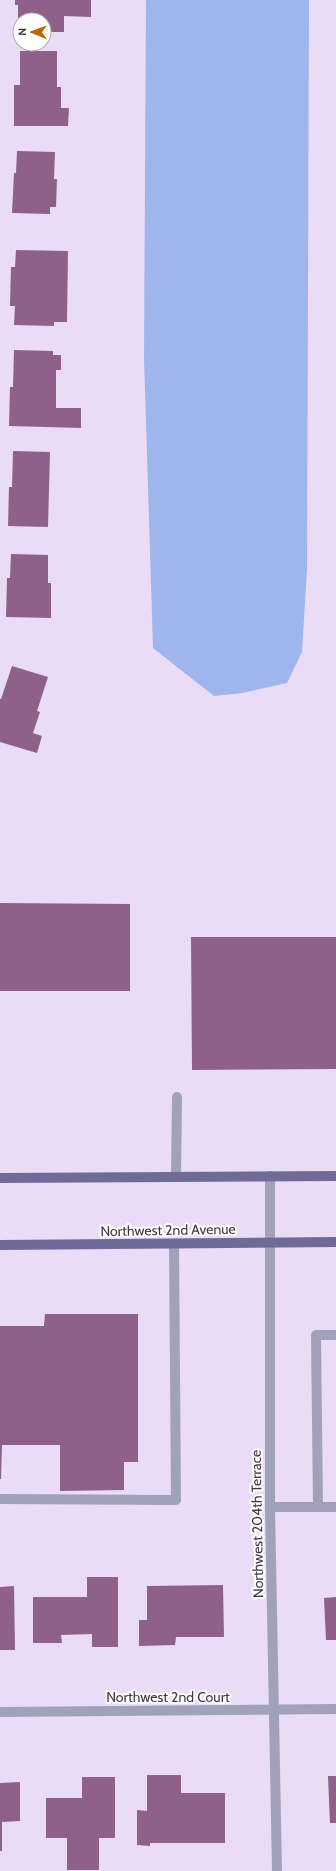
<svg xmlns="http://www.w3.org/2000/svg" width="336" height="1871" font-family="Cabin,sans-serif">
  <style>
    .water { fill: #9fb6ed }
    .building { fill: #8f618a }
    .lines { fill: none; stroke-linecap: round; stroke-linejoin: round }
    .service { stroke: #a2a1bb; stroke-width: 10 }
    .minor { stroke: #a2a1bb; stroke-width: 10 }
    .primary { stroke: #6f6a98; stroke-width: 10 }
    .labels { text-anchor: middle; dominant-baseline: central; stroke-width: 4; stroke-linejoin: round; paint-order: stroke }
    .street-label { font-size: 14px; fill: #3e3843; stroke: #fff }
  </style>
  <rect width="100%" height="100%" fill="#eadbf6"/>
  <polygon class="water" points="146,0 309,0 307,569 302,652 287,683 242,693 214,696 153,648 144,358"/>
  <g class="building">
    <polygon points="15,0 91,0 91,17 64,16 64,32 44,32 44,20 20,20 20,32 18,32 18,5 15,5"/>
    <polygon points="20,51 57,51 57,87 61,87 61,108 69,108 68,126 14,126 14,85 20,85"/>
    <polygon points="17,151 55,152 54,179 57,179 56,207 50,207 50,214 12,213 14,173 16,173"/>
    <polygon points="16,250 68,251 67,322 54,322 54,326 14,325 15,306 10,306 11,267 15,267"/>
    <polygon points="14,350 53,351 53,355 61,355 61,370 56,370 56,408 81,408 81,428 9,426 10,387 13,387"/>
    <polygon points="13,451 50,452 48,527 8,526 9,487 12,487"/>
    <polygon points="11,554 48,555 48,583 51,583 51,618 6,617 7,578 10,578"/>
    <polygon points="12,666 48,677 37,711 40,712 33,733 42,736 37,753 0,742 0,699 1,699"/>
    <polygon points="0,903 130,904 130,991 0,991"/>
    <polygon points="191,937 336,937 336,1069 192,1070"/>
    <polygon points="45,1314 138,1314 138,1462 124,1462 124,1490 60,1491 60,1445 2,1445 1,1479 0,1479 0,1326 44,1326"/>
    <polygon points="87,1577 118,1577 118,1647 92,1647 92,1634 61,1635 62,1643 33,1643 33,1597 87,1597"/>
    <polygon points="223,1585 224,1637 176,1637 175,1645 139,1646 139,1620 147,1620 147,1586"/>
    <polygon points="14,1586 15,1650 0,1650 0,1587"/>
    <polygon points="336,1597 336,1640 326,1640 324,1598"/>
    <polygon points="147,1775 181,1775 181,1793 225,1793 225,1843 150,1843 150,1846 137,1845 137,1810 147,1811"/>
    <polygon points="328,1776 336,1776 336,1823 330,1823"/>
    <polygon points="82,1777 115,1777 115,1838 99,1838 99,1870 67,1870 67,1838 46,1838 46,1798 82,1798"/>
    <polygon points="20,1782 20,1821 2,1822 2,1851 0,1851 0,1783"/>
  </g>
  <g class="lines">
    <g class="service">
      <polyline points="176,1177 177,1097"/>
      <polyline points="0,1499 176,1500 174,1244"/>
      <polyline points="270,1507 336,1507"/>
      <polyline points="318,1507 316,1335 336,1335"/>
    </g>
    <g class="minor">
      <polyline points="270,1176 270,1507 277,1871"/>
      <polyline points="0,1712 336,1709"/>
    </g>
    <g class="primary">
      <polyline points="0,1178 336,1176"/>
      <polyline points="0,1245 336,1242"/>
    </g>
  </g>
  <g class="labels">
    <g class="street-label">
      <text transform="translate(168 1230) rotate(-1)">Northwest 2nd Avenue</text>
      <text transform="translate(257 1524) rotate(-91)">Northwest 204th Terrace</text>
      <text x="168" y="1697">Northwest 2nd Court</text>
    </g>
  </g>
  <g transform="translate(32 32) rotate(271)"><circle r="19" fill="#ffffff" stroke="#b2afb4"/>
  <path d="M0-3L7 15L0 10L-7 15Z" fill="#be6405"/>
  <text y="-6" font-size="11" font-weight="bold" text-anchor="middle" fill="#3e3843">N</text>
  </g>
</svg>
